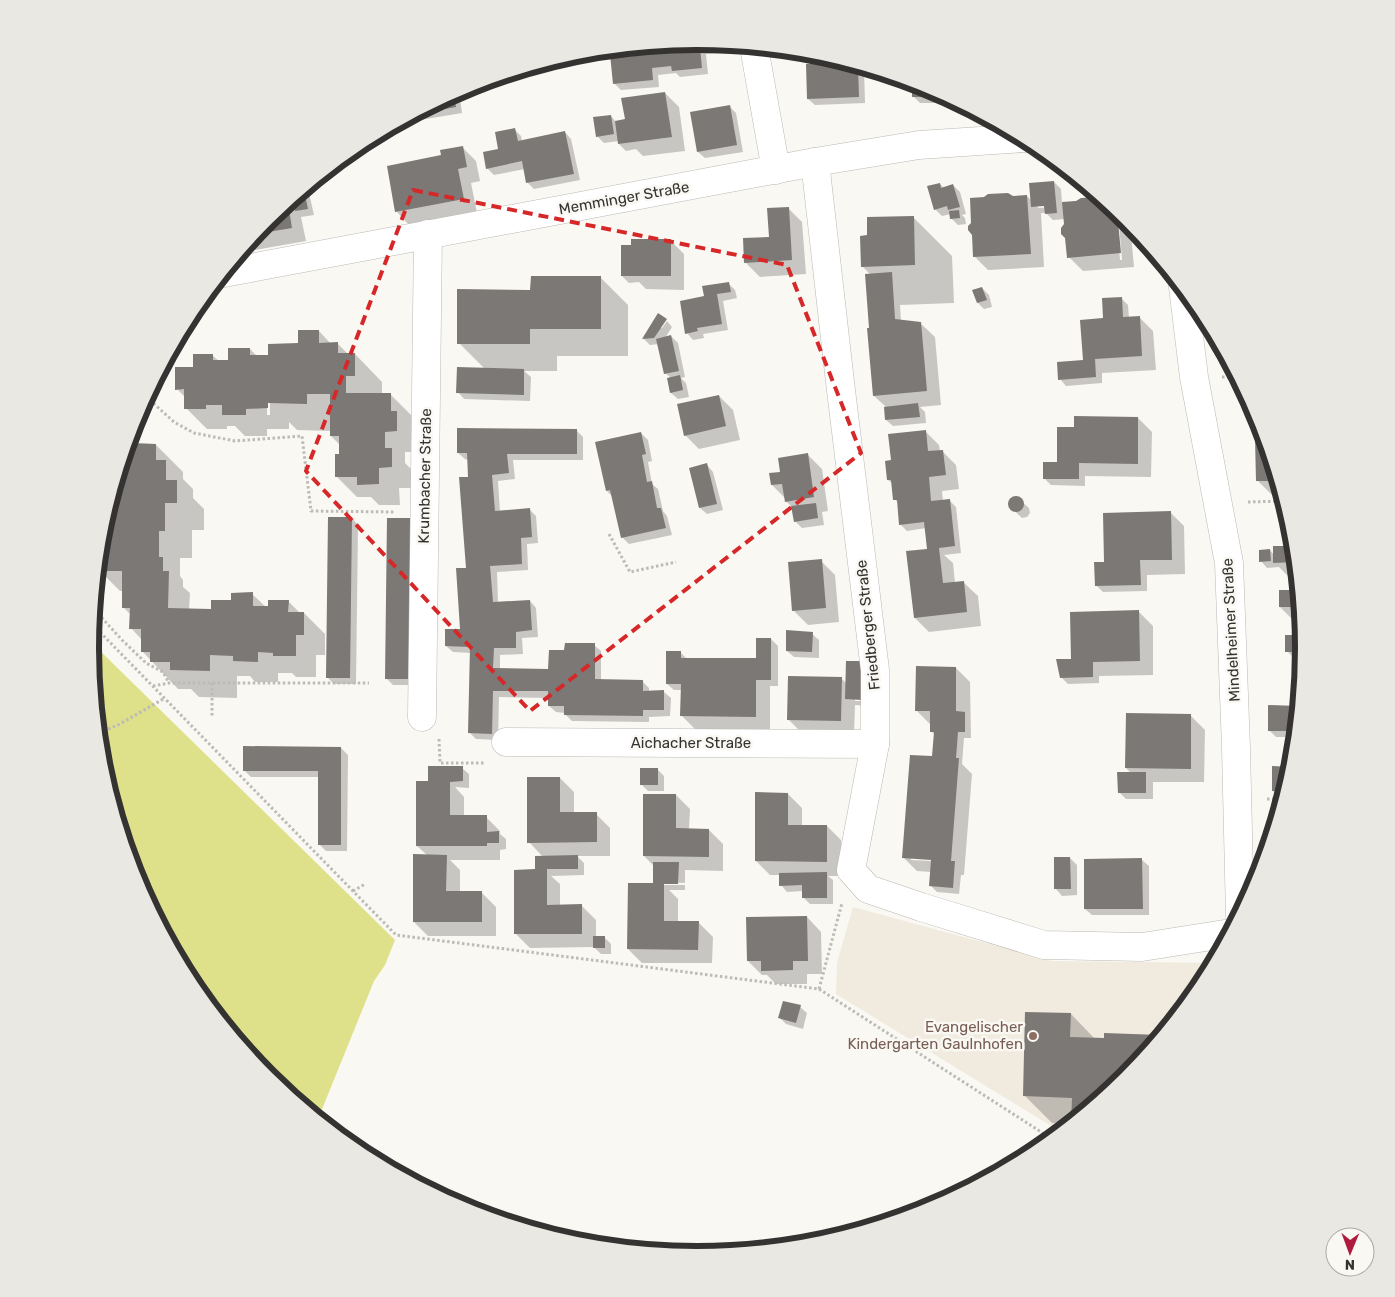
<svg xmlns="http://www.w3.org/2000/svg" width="1395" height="1297" font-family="Rubik,sans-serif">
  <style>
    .built { fill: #f0eadf }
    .green { fill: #dee189 }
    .shadow { fill: #0003; fill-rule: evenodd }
    .building { fill: #7c7875 }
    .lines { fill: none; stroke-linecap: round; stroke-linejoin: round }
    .street-casing { stroke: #bbb9b5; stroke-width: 29 }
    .path { stroke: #bcbbb7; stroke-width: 3; stroke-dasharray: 2.5 2.5; stroke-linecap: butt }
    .street { stroke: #fff; stroke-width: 28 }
    .marked { fill: none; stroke: #d62828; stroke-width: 4; stroke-dasharray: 10 6; stroke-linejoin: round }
    .education-dot { fill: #8d6e63; stroke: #faf8f3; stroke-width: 2 }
    .labels { text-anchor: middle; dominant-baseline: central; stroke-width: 5; stroke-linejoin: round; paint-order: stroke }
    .street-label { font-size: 15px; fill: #343331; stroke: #faf8f3 }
    .education-label { font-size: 15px; fill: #785e54; stroke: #faf8f3; text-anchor: end }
    .rim { fill: none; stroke: #343331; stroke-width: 6 }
  </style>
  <rect width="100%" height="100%" fill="#faf8f3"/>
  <polygon class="built" points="853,907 1052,961 1215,963 1202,986 1127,1078 1061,1132 836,994 837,963"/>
  <polygon class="green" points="91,642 395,940 385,965 374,981 318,1119 268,1078 192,986 136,881 102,767 90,648"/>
  <g class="shadow">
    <polygon points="698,41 722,44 723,53 706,54 708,74 680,77 676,73 658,75 659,87 621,90 614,83 674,50 673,44"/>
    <polygon points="850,63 861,66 864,70 865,103 815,105 808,99 807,65"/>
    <polygon points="914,83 930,88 960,103 920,103 914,97"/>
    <polygon points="459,91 462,113 396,124"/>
    <polygon points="665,93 679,107 685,151 643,156 636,149 626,151 619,144 619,141 604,143 597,136 611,116 616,122 626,120"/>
    <polygon points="730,107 736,113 743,152 705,158 698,152"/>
    <polygon points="514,129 521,136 522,141 565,132 571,139 580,180 534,189 528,183 525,169 494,175 487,168"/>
    <polygon points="462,147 476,161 480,181 471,183 477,213 410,226 396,211 443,156"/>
    <path d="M1054,182L1061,189L1062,203L1098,198L1103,200L1127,219L1130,223L1134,267L1083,271L1069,257L1065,219L1053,220L1046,213H1041L1044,267L988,270L974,256L1013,197L1027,196L1032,201ZM1050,204V207L1039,208L1036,206ZM1116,212H1118L1122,260H1120Z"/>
    <polygon points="940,184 944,188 953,185 960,192 966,214 962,215 965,218 966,224 958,225 951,218 951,214 942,216 935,209"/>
    <polygon points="305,189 309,193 314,215 301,217 306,241 255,250 248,244 268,219"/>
    <polygon points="788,208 802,222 806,274 760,277 746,263 770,238"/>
    <polygon points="913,217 952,256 954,303 900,305 901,321 920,323 935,337 941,405 920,407 925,412 926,423 893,426 886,420 885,406 874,396 871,275 862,266 869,236"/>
    <polygon points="670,240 684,254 684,290 646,289 639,282 629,283 622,276"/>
    <polygon points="601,278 628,305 628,356 557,356 557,371 524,371 531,377 530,401 464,399 458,392 485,369 459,343"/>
    <polygon points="728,283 735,290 737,298 723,301 728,330 703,334 704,338 693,340 687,333 705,298"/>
    <polygon points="982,288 989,295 992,307 984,309 978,303"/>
    <polygon points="1122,299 1128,305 1129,318 1139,317 1153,331 1156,370 1102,373 1102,383 1066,386 1060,379 1086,361 1106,319"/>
    <polygon points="667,321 672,327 665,338 671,336 678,343 685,377 681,378 686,383 689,397 678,399 671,393 671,378 665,373 659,344 650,345 644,339 660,327 662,328"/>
    <path d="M319,331L331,344H338L348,354H355L382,382V395H391L412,416V428L417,452H405V463L412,470V488H399L400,505H379L371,497H357L336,476L340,455V445L331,436V431L297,430L289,422V429H267V436H245L235,426H227V429H207L186,408V398L177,389L194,368L212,355L219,361H229L250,349L257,356H269L300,344ZM267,401L270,403V415H267Z"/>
    <polygon points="719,396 733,410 740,440 699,449 685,435"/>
    <polygon points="1138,418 1152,432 1151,477 1085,476 1085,486 1051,485 1044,478 1058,463 1075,428"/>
    <polygon points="133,427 136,430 136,444 156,445 183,472 183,479 193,489 193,498 204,509 204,530 192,530 192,558 180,558 180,576 183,580 183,587 190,593 189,610 210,610 252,594 266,607 288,601 300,613 304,613 325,634 325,655 316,655 316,677 296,677 292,673 278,673 278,682 255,682 250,676 237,676 237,698 199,697 191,689 178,689 142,651 142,640 131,628 131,615 123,607 123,591 120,591 99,570 102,531 105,531 105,519"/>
    <polygon points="576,430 583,437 583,460 513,460 515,479 498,481 500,512 530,510 536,516 538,543 527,544 528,570 497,572 498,603 530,601 536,608 538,637 522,638 523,654 500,655 500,669 549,670 566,651 594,645 601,651 601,681 642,681 649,688 649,692 664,692 671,698 670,716 649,717 649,722 572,721 565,714 565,713 556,712 549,706 549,698 499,697 498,740 476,739 469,732 471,653 453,652 446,646 462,630 467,569 469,478 468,460 465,459 458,453"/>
    <polygon points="925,431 939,445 940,451 942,451 956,465 959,489 942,491 943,501 949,500 956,507 961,553 944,555 953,563 955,583 963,582 978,596 981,626 929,632 915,618 929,550 926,528 907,531 900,524 898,503 895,499 893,484 888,480 892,461"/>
    <polygon points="641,433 648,440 652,461 648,462 652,484 658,489 663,511 667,516 672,535 629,544 622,537 613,497 607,491"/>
    <polygon points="1256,439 1265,439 1282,495 1272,495 1258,481"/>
    <polygon points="808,455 822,469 828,511 822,512 824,525 802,528 795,521 793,508 786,501 785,498 772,485 781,473"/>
    <polygon points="707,465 713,472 723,510 707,514 700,508"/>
    <polygon points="1017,497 1029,508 1030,513 1027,517 1022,518 1010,507 1009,502 1012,498"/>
    <polygon points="1170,512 1184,526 1185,574 1147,575 1147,591 1103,592 1096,585 1106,563"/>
    <polygon points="352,518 358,525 356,684 334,684 327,677"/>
    <polygon points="411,519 415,685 393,685 386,678"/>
    <polygon points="1295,547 1298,576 1288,576 1279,567 1267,568 1261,561 1270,550 1274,555"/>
    <polygon points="821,561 835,575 839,622 808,625 794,611"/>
    <polygon points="1299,591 1302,621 1294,621 1280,607"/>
    <polygon points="1139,612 1153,626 1153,675 1099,676 1099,683 1068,684 1061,677 1070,660"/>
    <polygon points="812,634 819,640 819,658 794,657 787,651"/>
    <polygon points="1286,636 1304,636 1305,649 1303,665 1301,665 1287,651"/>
    <polygon points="771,639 778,646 778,686 770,686 770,730 696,730 682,716 682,690 674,690 667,684 680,652 687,659 757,660"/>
    <path d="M848,662L863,663L870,669L868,706L855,705L854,734H803L789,720V678H841L847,684ZM855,698L868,699V701H855Z"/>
    <path d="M956,668L970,682L971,738H964L962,764L972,774L964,875H961L959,894L937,892L930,885L931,872L917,871L903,857L935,758V735L931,731V725L916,710ZM911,857L932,859V861L911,860Z"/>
    <polygon points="1302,681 1299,702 1293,695"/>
    <polygon points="1269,707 1299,707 1296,737 1276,737 1269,730"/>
    <polygon points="1191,716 1205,730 1204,782 1153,782 1153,799 1126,799 1119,792 1132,774 1126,768"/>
    <polygon points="341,748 348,755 347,851 326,851 319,844 320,777 251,777 244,770"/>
    <polygon points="462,768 469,774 469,788 455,787 464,797 464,816 486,817 500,831 500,834 506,839 506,849 500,850 500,860 450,860 460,870 460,892 482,893 496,907 496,936 428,936 414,922 428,856 417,846 431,783"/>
    <polygon points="1273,768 1293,768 1284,798 1280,798 1273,791"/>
    <polygon points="658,770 664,776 664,791 648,791 641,784"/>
    <polygon points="560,778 574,792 574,813 596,814 610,828 610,856 577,856 584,863 584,875 551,876 560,884 560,906 582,906 596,920 596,937 604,937 611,944 611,954 601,954 594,947 530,948 516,934 536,871 543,857 529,842"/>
    <polygon points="788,794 802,808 802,826 827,826 841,840 841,876 828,876 833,880 833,904 810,904 803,897 803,891 787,892 781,885 780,875 770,875 756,861"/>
    <path d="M676,795L690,809L689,829L709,830L723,844V871L685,870V890H669L678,899V922H698L713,937L712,963H642L628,949L656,885L654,866L644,856ZM659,882L685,883V885H659Z"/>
    <polygon points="1070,858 1077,865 1077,895 1062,896 1056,889"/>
    <polygon points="1142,860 1149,866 1149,915 1092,915 1085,909"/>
    <polygon points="807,917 821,932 822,974 807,974 807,984 776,984 767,975 762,975 748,961"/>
    <polygon points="800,1007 807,1013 803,1029 786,1024 780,1018"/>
    <polygon points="1071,1014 1095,1039 1159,1036 1160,1037 1127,1078 1071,1124 1052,1123 1025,1096"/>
  </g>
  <g class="building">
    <polygon points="698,41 716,43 717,47 700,48 702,68 672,71 671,66 652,68 653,80 613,84 610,54 670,49 672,48 672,44"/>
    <polygon points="846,62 858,66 859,97 807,99 806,64"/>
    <polygon points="912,82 930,88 948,97 912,97"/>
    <polygon points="665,92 672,137 618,144 615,121 625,119 621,98"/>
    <polygon points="454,93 456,107 417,114 417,113"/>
    <polygon points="730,105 737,145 697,152 690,112"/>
    <polygon points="611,115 614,134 596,137 593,117"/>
    <polygon points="515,128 518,141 565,131 574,174 526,183 522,161 486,169 483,152 498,149 495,132"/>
    <polygon points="463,146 467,167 458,169 464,199 395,212 387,166 441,155 440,150"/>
    <polygon points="1054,181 1057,213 1045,214 1044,206 1031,207 1029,183"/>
    <polygon points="940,183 941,188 953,184 960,207 948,210 947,206 934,210 927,186"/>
    <polygon points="304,190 308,209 295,211 293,199"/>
    <polygon points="1008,193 1013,196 1027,195 1031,254 973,257 972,235 968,230 968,226 971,223 970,198 984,197 988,194"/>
    <polygon points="1098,197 1117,211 1121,253 1067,258 1065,238 1061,234 1061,228 1064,224 1062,202 1076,201 1081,198"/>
    <polygon points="288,203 292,228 256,234 268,219"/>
    <polygon points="789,207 792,260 744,263 743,238 769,237 767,208"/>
    <polygon points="959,210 960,218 950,219 949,211"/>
    <polygon points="914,216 915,265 861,267 860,236 867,235 867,217"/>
    <polygon points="631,239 671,239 671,276 621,276 621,245 631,245"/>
    <polygon points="892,272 895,319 921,322 927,391 873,396 867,328 869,328 865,274"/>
    <polygon points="531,276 601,276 601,329 530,329 530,344 457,344 457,289 530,290"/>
    <polygon points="729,282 731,292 717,294 722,324 697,328 698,331 685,334 680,301 704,296 702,286"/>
    <polygon points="982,287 987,300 977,303 972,290"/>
    <polygon points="1122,297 1123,317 1140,316 1142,356 1095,359 1096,377 1058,380 1057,362 1083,360 1080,320 1103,318 1102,298"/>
    <polygon points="658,313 667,319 654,338 642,339"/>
    <polygon points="298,330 319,330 319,343 338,342 338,353 355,353 355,376 346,376 346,393 391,393 391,411 397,411 397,431 385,432 385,448 392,448 392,467 379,468 379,484 357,485 357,477 335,477 335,454 339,454 339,436 330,436 330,394 307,394 307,404 268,403 268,408 246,409 246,415 222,415 222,405 206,405 206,409 184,409 184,389 175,390 175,367 193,367 193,354 213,354 213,360 228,360 228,348 250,348 250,355 268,355 268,344 298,343"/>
    <polygon points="671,335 679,371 664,374 656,339"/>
    <polygon points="457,367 524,369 524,395 456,393"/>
    <polygon points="680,375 683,390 670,393 667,378"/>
    <polygon points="719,395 726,426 684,436 677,404"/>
    <polygon points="918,403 920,417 885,420 884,407"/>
    <polygon points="1074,416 1138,417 1138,464 1079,463 1079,479 1043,479 1043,462 1057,462 1057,427 1074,427"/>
    <polygon points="457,428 577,429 577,454 507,454 509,473 492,475 495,511 530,508 532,537 521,538 522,564 490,566 493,602 530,600 532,630 516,632 516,648 494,648 493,668 548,669 549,650 564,650 565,643 595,643 595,679 643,680 643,691 664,690 664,710 643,710 643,716 564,715 564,706 548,706 548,691 493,691 492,734 468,733 470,647 445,646 445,629 460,629 456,568 466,568 459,477 468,477 467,453 457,453"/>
    <polygon points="926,430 928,451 943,450 946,475 929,477 931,501 950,499 955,546 939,548 943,583 964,581 967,612 914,618 906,551 927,549 924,522 899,525 897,500 893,500 891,480 887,480 885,461 891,460 888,434"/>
    <polygon points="641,432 646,454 642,455 647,482 652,481 657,508 661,508 666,528 621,538 610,490 606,491 595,442"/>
    <polygon points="1255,438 1265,438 1278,481 1256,481"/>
    <polygon points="133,443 156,444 156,460 166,460 166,480 177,480 177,503 165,503 165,531 159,531 159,557 163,557 163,571 169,571 168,608 211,609 211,600 231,600 231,593 253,592 253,606 268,606 268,600 289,600 288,612 304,612 304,635 296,635 296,656 273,656 273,653 258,652 258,662 233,661 233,656 210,655 210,671 170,670 170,662 150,662 150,652 141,652 141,629 129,629 130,608 122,608 122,571 98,571 102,530 104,530 104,523 126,452 133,452"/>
    <polygon points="808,453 814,497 785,502 782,484 771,485 769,473 780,472 778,458"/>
    <polygon points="707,463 717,504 699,508 689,468"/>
    <circle cx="1016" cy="504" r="8"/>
    <polygon points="816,503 818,518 794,522 791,506"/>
    <polygon points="1171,511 1172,560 1140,560 1141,585 1095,586 1094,562 1104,562 1103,513"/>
    <polygon points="328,517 352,517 350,678 326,678"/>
    <polygon points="387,518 411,518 409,679 385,679"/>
    <polygon points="1273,546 1295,546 1296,562 1273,563"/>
    <polygon points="1270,549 1271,561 1259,562 1259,550"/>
    <polygon points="822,559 826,608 792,611 788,562"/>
    <polygon points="1279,590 1299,590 1301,607 1279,607"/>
    <polygon points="1139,610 1140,661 1093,662 1093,677 1060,678 1056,659 1071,659 1070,612"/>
    <polygon points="786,630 813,632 812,652 786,651"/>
    <polygon points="1285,635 1303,635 1304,652 1285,652"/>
    <polygon points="756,638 771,638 771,680 756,680 756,717 680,716 681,684 666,684 666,651 681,651 681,658 756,658"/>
    <polygon points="846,661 864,661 862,700 845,699"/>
    <polygon points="916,666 956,667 956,711 965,712 965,732 958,732 956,758 959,758 951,861 955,861 953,888 929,886 931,860 902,858 910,755 932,756 934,732 930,732 930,711 915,711"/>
    <polygon points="788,676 842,677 841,721 787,720"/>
    <polygon points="1302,679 1300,695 1291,695 1291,680"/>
    <polygon points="1268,705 1299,706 1297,731 1268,731"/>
    <polygon points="1126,713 1191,714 1191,769 1125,768"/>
    <polygon points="243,746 341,747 341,845 318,845 318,771 243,771"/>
    <polygon points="428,766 463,766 463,781 450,782 450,815 487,815 487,832 499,831 499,843 487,843 487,846 416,846 416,781 428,781"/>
    <polygon points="1272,766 1293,767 1286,791 1272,791"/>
    <rect x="640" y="768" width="18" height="17"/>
    <polygon points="1117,772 1146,772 1146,793 1118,793"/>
    <polygon points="527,777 560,777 560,812 597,812 597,842 527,843"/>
    <polygon points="755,792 788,793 788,825 827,825 827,862 755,861"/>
    <polygon points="643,794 676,794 676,828 709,829 709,857 643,856"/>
    <polygon points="413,854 447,855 446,891 482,891 482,922 413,922"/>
    <polygon points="578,855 578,869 547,869 547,905 582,904 582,934 514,934 514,870 535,869 535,856"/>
    <polygon points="1054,857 1070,857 1071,889 1054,889"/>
    <polygon points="1142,858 1143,909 1084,909 1084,859"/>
    <polygon points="653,862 679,862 678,884 664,884 664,921 699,921 698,950 627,949 628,883 653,883"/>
    <polygon points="827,872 827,898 802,898 802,885 779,886 779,873"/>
    <polygon points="807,916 808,961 793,961 793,970 761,971 761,961 747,961 746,917"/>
    <rect x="593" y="936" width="12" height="12"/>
    <polygon points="783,1001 801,1005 796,1023 778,1018"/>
    <polygon points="1025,1012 1071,1013 1070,1037 1104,1038 1104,1033 1160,1035 1160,1038 1127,1078 1071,1124 1072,1098 1023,1096"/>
  </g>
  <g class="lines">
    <defs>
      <g id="street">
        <polyline points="754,47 776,170"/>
        <polyline points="815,162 840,382 875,670 875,744 851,870 868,889 921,907 1044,945 1142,947 1231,933"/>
        <polyline points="224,273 815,162 919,145 1025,138"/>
        <polyline points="1183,287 1194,377 1229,563 1236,748 1240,916"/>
        <polyline points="422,717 428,234"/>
        <polyline points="506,742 875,744"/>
      </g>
    </defs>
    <use href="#street" class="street-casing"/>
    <g class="path">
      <polyline points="1222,377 1237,377"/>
      <polyline points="148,395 152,402 174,422 194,433 235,441 302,436 311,511 395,512"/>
      <polyline points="1248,502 1284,501"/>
      <polyline points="609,534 630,572 676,562"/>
      <polyline points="95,604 102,618 122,640 146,663 163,672 169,683"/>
      <polyline points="93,625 396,935 819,989 1052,1139"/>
      <polyline points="212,683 212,718"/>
      <polyline points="153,686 169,683 369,683"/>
      <polyline points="99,733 120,724 165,698"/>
      <polyline points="439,739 440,763 485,763"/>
      <polyline points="1267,799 1283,799"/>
      <polyline points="353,891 365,884"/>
      <polyline points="819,989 842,903"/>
    </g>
    <use href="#street" class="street"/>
  </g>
  <path class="marked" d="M413,190L787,265L861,453L530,711L306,471Z"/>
  <circle class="education-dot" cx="1033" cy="1036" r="5"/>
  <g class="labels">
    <g class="street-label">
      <text transform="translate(624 198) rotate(-10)">Memminger Straße</text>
      <text transform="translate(425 476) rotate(-89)">Krumbacher Straße</text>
      <text transform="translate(868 625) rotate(-96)">Friedberger Straße</text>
      <text transform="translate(1231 630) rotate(-93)">Mindelheimer Straße</text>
      <text x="691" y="743">Aichacher Straße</text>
    </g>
    <g class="education-label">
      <text x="1023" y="1027">Evangelischer<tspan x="1023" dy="17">Kindergarten Gaulnhofen</tspan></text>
    </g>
  </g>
  <path d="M0 0H1395V1297H0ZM99 648a598 598 0 1 1 1196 0a598 598 0 1 1-1196 0Z" fill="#eae8e3" fill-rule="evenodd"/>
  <path class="rim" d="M99 648a598 598 0 1 1 1196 0a598 598 0 1 1-1196 0Z"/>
  <g transform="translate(1350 1252) rotate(181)"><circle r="24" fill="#faf8f3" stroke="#aba9a5"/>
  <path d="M0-4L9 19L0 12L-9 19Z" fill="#af1b3e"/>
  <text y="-8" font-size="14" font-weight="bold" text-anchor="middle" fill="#343331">N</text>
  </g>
</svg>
